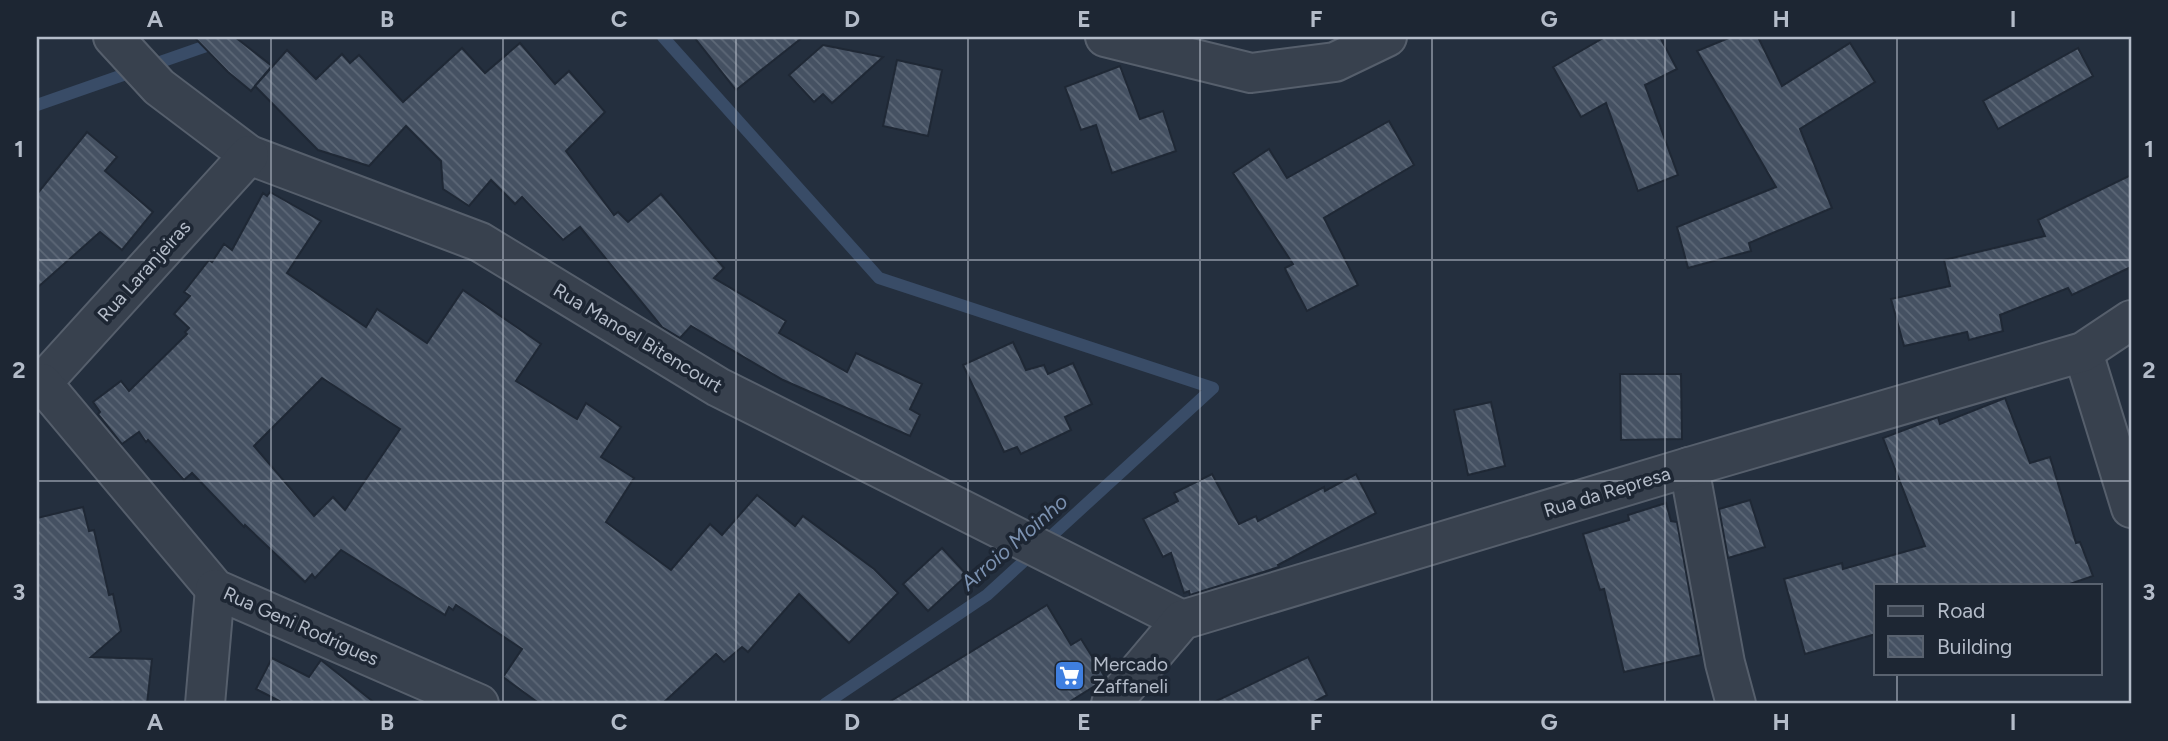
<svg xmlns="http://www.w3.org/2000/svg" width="2168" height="741" font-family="Figtree,sans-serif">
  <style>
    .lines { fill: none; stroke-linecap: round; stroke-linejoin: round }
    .stream { stroke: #394c67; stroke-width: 12 }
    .building { fill: url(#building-back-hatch); stroke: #1f2835; stroke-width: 2; fill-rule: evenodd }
    .minor-casing { stroke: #565f6c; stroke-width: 42 }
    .minor { stroke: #38414e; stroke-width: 38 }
    .grid { fill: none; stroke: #b4bcc9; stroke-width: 2; stroke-opacity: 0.55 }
    .labels { text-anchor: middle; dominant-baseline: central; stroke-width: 7; stroke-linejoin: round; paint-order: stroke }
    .street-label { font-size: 19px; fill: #b4bcc9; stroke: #1d2633 }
    .poi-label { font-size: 19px; fill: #b4bcc9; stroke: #1d2633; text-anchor: start }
    .water-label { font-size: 21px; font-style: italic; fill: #7c92b1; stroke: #1d2633 }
    .neatline { fill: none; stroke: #b4bcc9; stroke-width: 2.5 }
    .grid-label { font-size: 23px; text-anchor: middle; font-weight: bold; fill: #b4bcc9 }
  </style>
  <defs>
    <pattern id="building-back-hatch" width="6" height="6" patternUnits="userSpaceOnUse" patternTransform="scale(1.75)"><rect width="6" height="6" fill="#455162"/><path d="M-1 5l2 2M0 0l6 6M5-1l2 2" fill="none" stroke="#5d6877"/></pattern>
  </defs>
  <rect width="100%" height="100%" fill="#242f3e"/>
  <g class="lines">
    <g class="stream">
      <polyline points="663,37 879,278 1213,388 987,595 825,704"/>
      <polyline points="37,105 232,37"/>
    </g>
  </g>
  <g class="building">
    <polygon points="194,37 235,37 272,66 251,91 228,72"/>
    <polygon points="694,37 803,37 736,90"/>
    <polygon points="1605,37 1660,37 1677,69 1645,85 1678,175 1638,191 1606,103 1581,117 1553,67"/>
    <polygon points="1731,37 1758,37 1782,86 1850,43 1875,82 1800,129 1832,208 1749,243 1751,251 1688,268 1677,227 1776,187 1697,51"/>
    <polygon points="520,43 555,84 569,71 605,112 566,151 614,215 618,212 628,222 661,194 724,268 714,278 786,321 779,333 847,372 856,353 922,384 910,409 920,415 910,436 783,380 691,326 680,338 662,327 580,227 563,240 522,197 515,204 491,180 469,206 443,189 441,161 406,126 369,166 318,150 255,86 287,50 316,79 342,54 350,63 359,55 403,102 462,48 485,73"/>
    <polygon points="823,45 883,57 832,103 823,94 814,102 789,75"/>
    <polygon points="2078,48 2093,76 1998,129 1983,101"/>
    <polygon points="897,60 942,70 928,136 883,126"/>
    <polygon points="1120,66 1140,119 1163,111 1176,151 1112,173 1096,125 1081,130 1065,87"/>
    <polygon points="1389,121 1414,165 1324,218 1358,285 1307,311 1286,271 1285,268 1293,264 1233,173 1269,149 1287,178"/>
    <polygon points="87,132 117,157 105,171 153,212 122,250 100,232 37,288 37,194"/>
    <polygon points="2131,175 2131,267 2072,295 2068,288 2000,315 2003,331 1969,340 1967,332 1904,346 1891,299 1950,286 1944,260 2045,236 2038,220"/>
    <path d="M270,192L321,221L287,273L366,327L377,309L427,343L463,290L541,344L516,381L577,419L586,403L621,427L601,457L634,478L606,522L671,570L710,524L722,535L757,495L795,526L803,516L874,569L898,593L849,643L799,594L748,652L742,647L724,662L716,654L662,704H540L503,677L522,649L456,605L453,610L449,607L445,615L341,550L315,578L312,574L305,582L245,525L244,527L192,473L184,480L148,440L146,442L139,432L122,444L98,414L100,412L93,402L121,381L129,391L187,334L185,332L189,328L174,314L190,296L184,292L209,260L212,262L224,244L232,250L263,193L267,196ZM322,378L400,429L345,510L333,497L314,516L254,446Z"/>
    <polygon points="1013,342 1026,370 1044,365 1048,374 1073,363 1092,404 1065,417 1071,430 1021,454 1017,447 1004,452 963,365"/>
    <polygon points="1620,374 1681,374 1682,439 1621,440"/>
    <polygon points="2005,398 2030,463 2050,457 2076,543 2080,542 2093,576 2067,585 1876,585 1876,634 1805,654 1784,579 1842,563 1843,569 1925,546 1883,438 1938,417 1940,424"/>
    <polygon points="1491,402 1505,466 1468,475 1454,410"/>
    <polygon points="1212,474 1239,524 1256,516 1258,521 1324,487 1325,491 1356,474 1376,513 1278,565 1279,567 1190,595 1189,591 1184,593 1171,553 1163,557 1143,519 1178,501 1174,493"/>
    <polygon points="1750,500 1765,547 1728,558 1719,509"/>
    <polygon points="1666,503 1671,521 1677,522 1701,655 1624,672 1604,589 1600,590 1583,534 1629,520 1628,515"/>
    <polygon points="83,507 89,531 94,530 109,595 113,594 121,631 91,657 152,659 147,704 37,704 37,518"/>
    <polygon points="942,548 967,575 928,611 903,584"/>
    <polygon points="1047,605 1071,645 1081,639 1105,677 1101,682 1066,704 886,704"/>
    <polygon points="1308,657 1327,695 1310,704 1210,704"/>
    <polygon points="272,658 309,677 321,660 376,704 285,704 256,689"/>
  </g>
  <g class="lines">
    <defs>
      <g id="minor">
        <polyline points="113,37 159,87 249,155 480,242 718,387 1182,620"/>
        <polyline points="1105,37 1251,73 1335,62 1387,37"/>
        <polyline points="2083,352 2131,508"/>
        <polyline points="37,382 42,383 249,155"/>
        <polyline points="42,383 215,589 479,704"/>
        <polyline points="1689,467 1725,663 1736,704"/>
        <polyline points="205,704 215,589"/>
        <polyline points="1111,704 1182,620 1689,467 2083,352 2131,320"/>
      </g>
    </defs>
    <use href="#minor" class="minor-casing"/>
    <use href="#minor" class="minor"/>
  </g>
  <path class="grid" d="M271,37V704M503,37V704M736,37V704M968,37V704M1200,37V704M1432,37V704M1665,37V704M1897,37V585M37,260H2131M37,481H2131M1897,673V704"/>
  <defs>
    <symbol id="supermarket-square" viewBox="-11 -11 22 22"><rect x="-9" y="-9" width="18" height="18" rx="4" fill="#3f7fe0" stroke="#1d2633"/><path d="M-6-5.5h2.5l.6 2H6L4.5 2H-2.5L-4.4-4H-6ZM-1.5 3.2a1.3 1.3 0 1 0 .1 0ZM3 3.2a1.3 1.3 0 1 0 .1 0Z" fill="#fff"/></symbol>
  </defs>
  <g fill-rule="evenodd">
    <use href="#supermarket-square" x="1052" y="658" width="35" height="35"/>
  </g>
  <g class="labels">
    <g class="street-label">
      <text transform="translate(144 271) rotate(-48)">Rua Laranjeiras</text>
      <text transform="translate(638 338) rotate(31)">Rua Manoel Bitencourt</text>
      <text transform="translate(1607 492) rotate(-17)">Rua da Represa</text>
      <text transform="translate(301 626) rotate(24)">Rua Geni Rodrigues</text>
    </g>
    <g class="poi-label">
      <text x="1093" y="664">Mercado<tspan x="1093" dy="22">Zaffaneli</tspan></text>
    </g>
    <g class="water-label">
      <text transform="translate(1014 542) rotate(-41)">Arroio Moinho</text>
    </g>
  </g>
  <rect width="2168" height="741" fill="none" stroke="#1d2633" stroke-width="77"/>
  <rect x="1874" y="584" width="228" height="91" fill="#1d2633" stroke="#59626f" stroke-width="2"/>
  <rect x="1888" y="606" width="35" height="10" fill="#38414e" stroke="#59626f" stroke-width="2"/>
  <text x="1937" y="618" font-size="21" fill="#b4bcc9">Road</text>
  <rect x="1888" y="636" width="35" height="21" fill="url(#building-back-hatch)" stroke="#59626f" stroke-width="2"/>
  <text x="1937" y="654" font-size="21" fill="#b4bcc9">Building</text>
  <rect x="38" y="38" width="2092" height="664" class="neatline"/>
  <g class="grid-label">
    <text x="155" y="27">A</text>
    <text x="387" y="27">B</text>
    <text x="619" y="27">C</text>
    <text x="852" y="27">D</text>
    <text x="1084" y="27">E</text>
    <text x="1316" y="27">F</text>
    <text x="1549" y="27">G</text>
    <text x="1781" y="27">H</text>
    <text x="2013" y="27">I</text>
    <text x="19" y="157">1</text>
    <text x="2149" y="157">1</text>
    <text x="19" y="378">2</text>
    <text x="2149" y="378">2</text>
    <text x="19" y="600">3</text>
    <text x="2149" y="600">3</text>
    <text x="155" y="730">A</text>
    <text x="387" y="730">B</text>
    <text x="619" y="730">C</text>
    <text x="852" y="730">D</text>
    <text x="1084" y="730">E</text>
    <text x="1316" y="730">F</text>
    <text x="1549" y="730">G</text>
    <text x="1781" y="730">H</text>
    <text x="2013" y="730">I</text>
  </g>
</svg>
